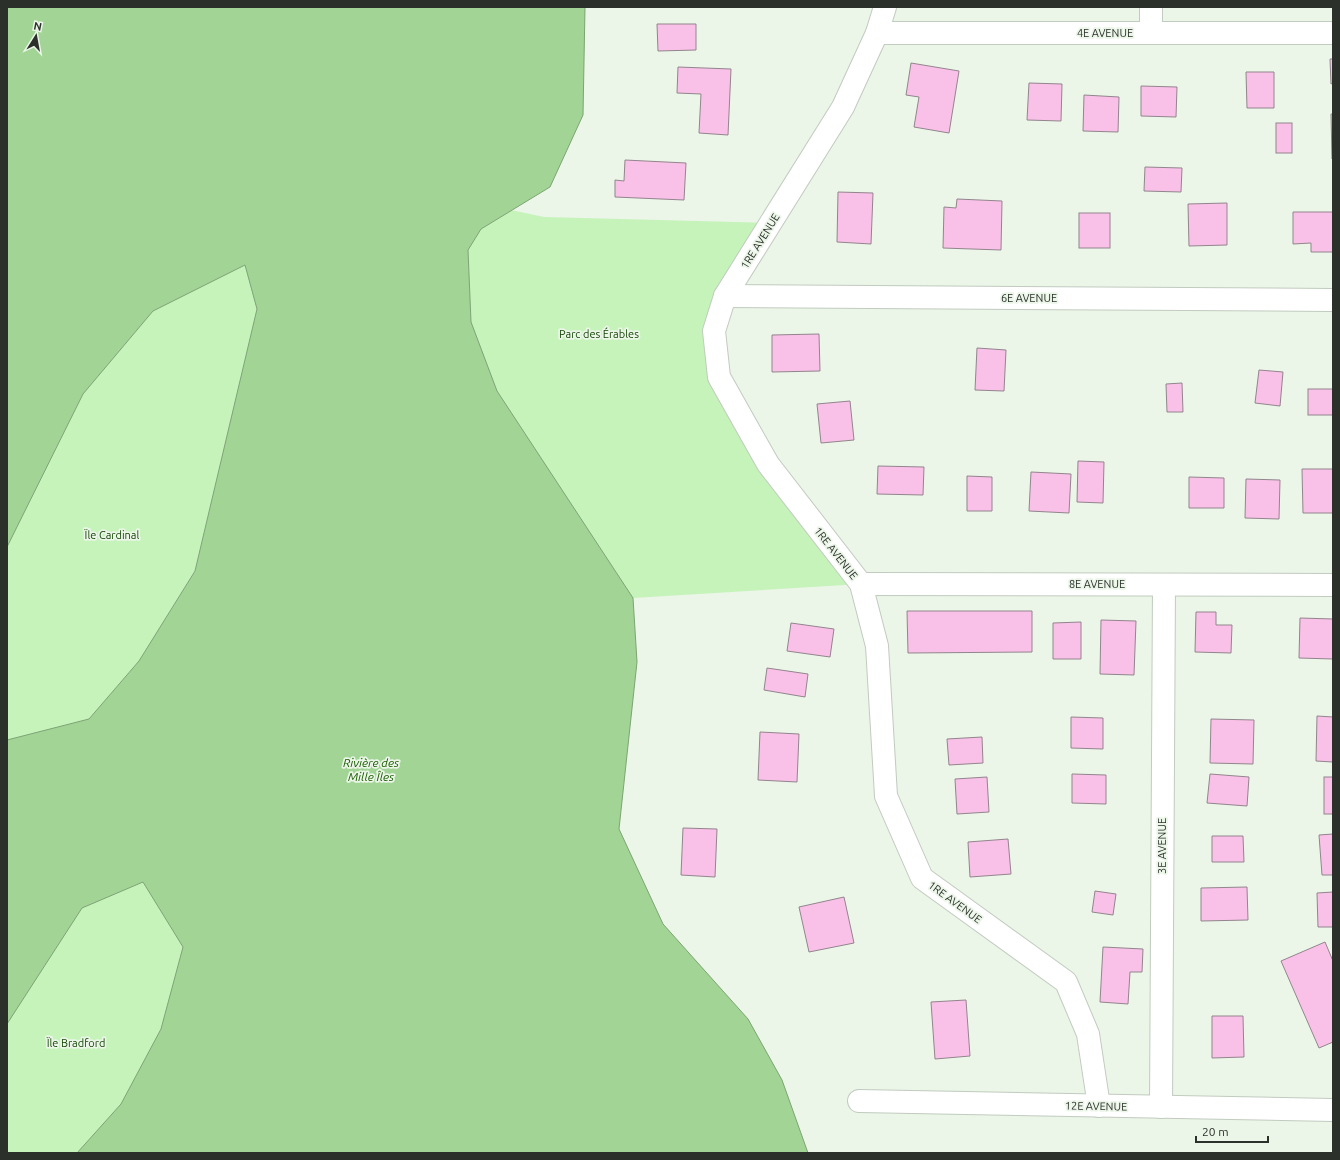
<svg xmlns="http://www.w3.org/2000/svg" width="1340" height="1160" font-family="Ubuntu,sans-serif">
  <style>
    .green { fill: #c5f3ba }
    .water { fill: #a1d495; stroke: #7ea375 }
    .building { fill: #fac1e8; stroke: #92858d }
    .lines { fill: none; stroke-linecap: round; stroke-linejoin: round }
    .minor-casing { stroke: #c1cbbf; stroke-width: 24 }
    .minor { stroke: #fff; stroke-width: 22 }
    .labels { text-anchor: middle; dominant-baseline: central; stroke-width: 3.5; stroke-linejoin: round; paint-order: stroke }
    .street-label { font-size: 11px; fill: #2c302b; stroke: #ebf5e8 }
    .park-label { font-size: 11px; fill: #154606; stroke: #ebf5e8 }
    .water-label { font-size: 12px; font-style: italic; fill: #195a00; stroke: #ebf5e8 }
  </style>
  <rect width="100%" height="100%" fill="#ebf5e8"/>
  <g class="green">
    <polygon points="511,210 544,217 771,223 725,296 719,377 861,584 633,598 497,391 471,322 468,250 480,229"/>
    <polygon points="245,265 257,309 195,570 139,661 89,719 7,740 7,547 83,394 153,311"/>
    <polygon points="143,882 183,947 161,1029 121,1104 77,1153 7,1153 7,1024 82,908"/>
  </g>
  <polygon class="water" points="7,7 585,7 583,115 550,187 481,229 468,250 471,322 497,391 633,598 637,662 619,829 663,924 748,1019 782,1080 808,1153 77,1153 121,1104 161,1029 183,947 143,882 82,908 7,1024 7,740 89,719 139,661 195,571 257,309 245,265 153,311 83,394 7,547"/>
  <g class="building">
    <polygon points="657,24 696,24 696,50 658,51"/>
    <polygon points="1330,59 1333,59 1333,83 1331,84"/>
    <polygon points="911,63 959,71 949,133 914,127 919,97 906,95"/>
    <polygon points="678,67 731,69 728,135 699,133 701,94 677,93"/>
    <polygon points="1246,72 1274,72 1274,108 1247,108"/>
    <polygon points="1029,83 1062,84 1061,121 1027,120"/>
    <polygon points="1141,86 1177,87 1176,117 1141,116"/>
    <polygon points="1084,95 1119,97 1118,132 1083,131"/>
    <polygon points="1331,114 1333,114 1333,159 1332,159"/>
    <rect x="1276" y="123" width="16" height="30"/>
    <polygon points="625,160 686,163 684,200 615,197 615,180 624,181"/>
    <polygon points="1145,167 1182,168 1181,192 1144,191"/>
    <polygon points="838,192 873,193 871,244 837,242"/>
    <polygon points="957,199 1002,201 1001,250 943,248 944,207 956,208"/>
    <polygon points="1227,203 1227,245 1189,246 1188,204"/>
    <polygon points="1293,212 1333,212 1333,252 1311,252 1311,243 1293,244"/>
    <rect x="1079" y="213" width="31" height="35"/>
    <polygon points="819,334 820,371 772,372 772,335"/>
    <polygon points="977,348 1006,350 1004,391 975,390"/>
    <polygon points="1259,370 1283,372 1280,406 1255,403"/>
    <polygon points="1182,383 1183,412 1167,412 1166,384"/>
    <rect x="1308" y="389" width="25" height="26"/>
    <polygon points="850,401 854,440 821,443 817,404"/>
    <polygon points="1078,461 1104,462 1103,503 1077,502"/>
    <polygon points="878,466 924,467 923,495 877,494"/>
    <polygon points="1302,469 1333,469 1333,513 1303,513"/>
    <polygon points="1031,472 1071,474 1069,513 1029,511"/>
    <polygon points="967,476 992,477 992,511 967,511"/>
    <polygon points="1189,477 1224,478 1224,508 1189,508"/>
    <polygon points="1246,479 1280,480 1279,519 1245,518"/>
    <polygon points="907,611 1032,611 1032,652 908,653"/>
    <polygon points="1196,612 1216,612 1216,625 1232,625 1231,653 1195,652"/>
    <polygon points="1300,618 1333,619 1333,659 1299,658"/>
    <polygon points="1101,620 1136,621 1134,675 1100,674"/>
    <polygon points="1081,622 1081,659 1053,659 1053,623"/>
    <polygon points="791,623 834,629 830,657 787,651"/>
    <polygon points="767,668 808,674 805,697 764,690"/>
    <polygon points="1317,716 1333,717 1333,762 1316,761"/>
    <polygon points="1071,717 1103,718 1103,749 1071,748"/>
    <polygon points="1211,719 1254,720 1253,764 1210,763"/>
    <polygon points="760,732 799,734 797,782 758,780"/>
    <polygon points="982,737 983,763 949,765 947,739"/>
    <polygon points="1072,774 1106,775 1106,804 1072,803"/>
    <polygon points="1210,774 1249,777 1247,806 1207,803"/>
    <polygon points="987,777 989,812 957,814 955,779"/>
    <rect x="1324" y="777" width="9" height="37"/>
    <polygon points="683,828 717,829 715,877 681,875"/>
    <polygon points="1333,834 1333,875 1322,875 1319,835"/>
    <polygon points="1212,836 1243,836 1244,862 1212,862"/>
    <polygon points="1008,839 1011,874 970,877 968,842"/>
    <polygon points="1247,887 1248,920 1201,921 1201,888"/>
    <polygon points="1095,891 1116,894 1113,915 1092,912"/>
    <polygon points="1333,892 1333,927 1318,927 1317,893"/>
    <polygon points="844,897 854,943 809,952 799,907"/>
    <polygon points="1325,942 1333,961 1333,1042 1319,1048 1281,961"/>
    <polygon points="1103,947 1143,949 1142,972 1130,972 1128,1004 1100,1002"/>
    <polygon points="966,1000 970,1056 935,1059 931,1002"/>
    <polygon points="1212,1016 1243,1016 1244,1057 1212,1058"/>
  </g>
  <g class="lines">
    <defs>
      <g id="minor">
        <polyline points="885,7 877,33 843,107 725,296 714,331 719,377 768,464 861,584 877,646 886,796 922,878 1066,982 1088,1034 1099,1106"/>
        <polyline points="1151,7 1151,33"/>
        <polyline points="877,33 1333,33"/>
        <polyline points="725,296 1333,300"/>
        <polyline points="861,584 1333,585"/>
        <polyline points="859,1101 1333,1110"/>
        <polyline points="1161,1107 1164,585"/>
      </g>
    </defs>
    <use href="#minor" class="minor-casing"/>
    <use href="#minor" class="minor"/>
  </g>
  <g class="labels">
    <g class="street-label">
      <text x="1105" y="33">4E AVENUE</text>
      <text transform="translate(760 241) rotate(-58)">1RE AVENUE</text>
      <text x="1029" y="298">6E AVENUE</text>
      <text transform="translate(836 553) rotate(52)">1RE AVENUE</text>
      <text x="1097" y="584">8E AVENUE</text>
      <text transform="translate(1162 846) rotate(-90)">3E AVENUE</text>
      <text transform="translate(955 902) rotate(36)">1RE AVENUE</text>
      <text transform="translate(1096 1106) rotate(1)">12E AVENUE</text>
    </g>
    <g class="park-label">
      <text x="599" y="334">Parc des Érables</text>
      <text x="112" y="535">Ïle Cardinal</text>
      <text x="76" y="1043">Ïle Bradford</text>
    </g>
    <g class="water-label">
      <text x="371" y="762">Rivière des<tspan x="371" dy="14">Mille Îles</tspan></text>
    </g>
  </g>
  <rect width="1340" height="1160" fill="none" stroke="#2c302b" stroke-width="16"/>
  <g transform="translate(36 36) rotate(11)" stroke="#ebf5e8" stroke-width="3" paint-order="stroke">
  <path d="M0-3L7 15L0 10L-7 15Z" fill="#2c302b"/>
  <text y="-6" font-size="11" font-weight="bold" text-anchor="middle" fill="#2c302b">N</text>
  </g>
  <path d="M1196 1136v6h72v-6" fill="none" stroke="#2c302b" stroke-width="2"/>
  <text x="1202" y="1136" font-size="12" fill="#2c302b" stroke="#ebf5e8" stroke-width="3" paint-order="stroke">20 m</text>
</svg>
